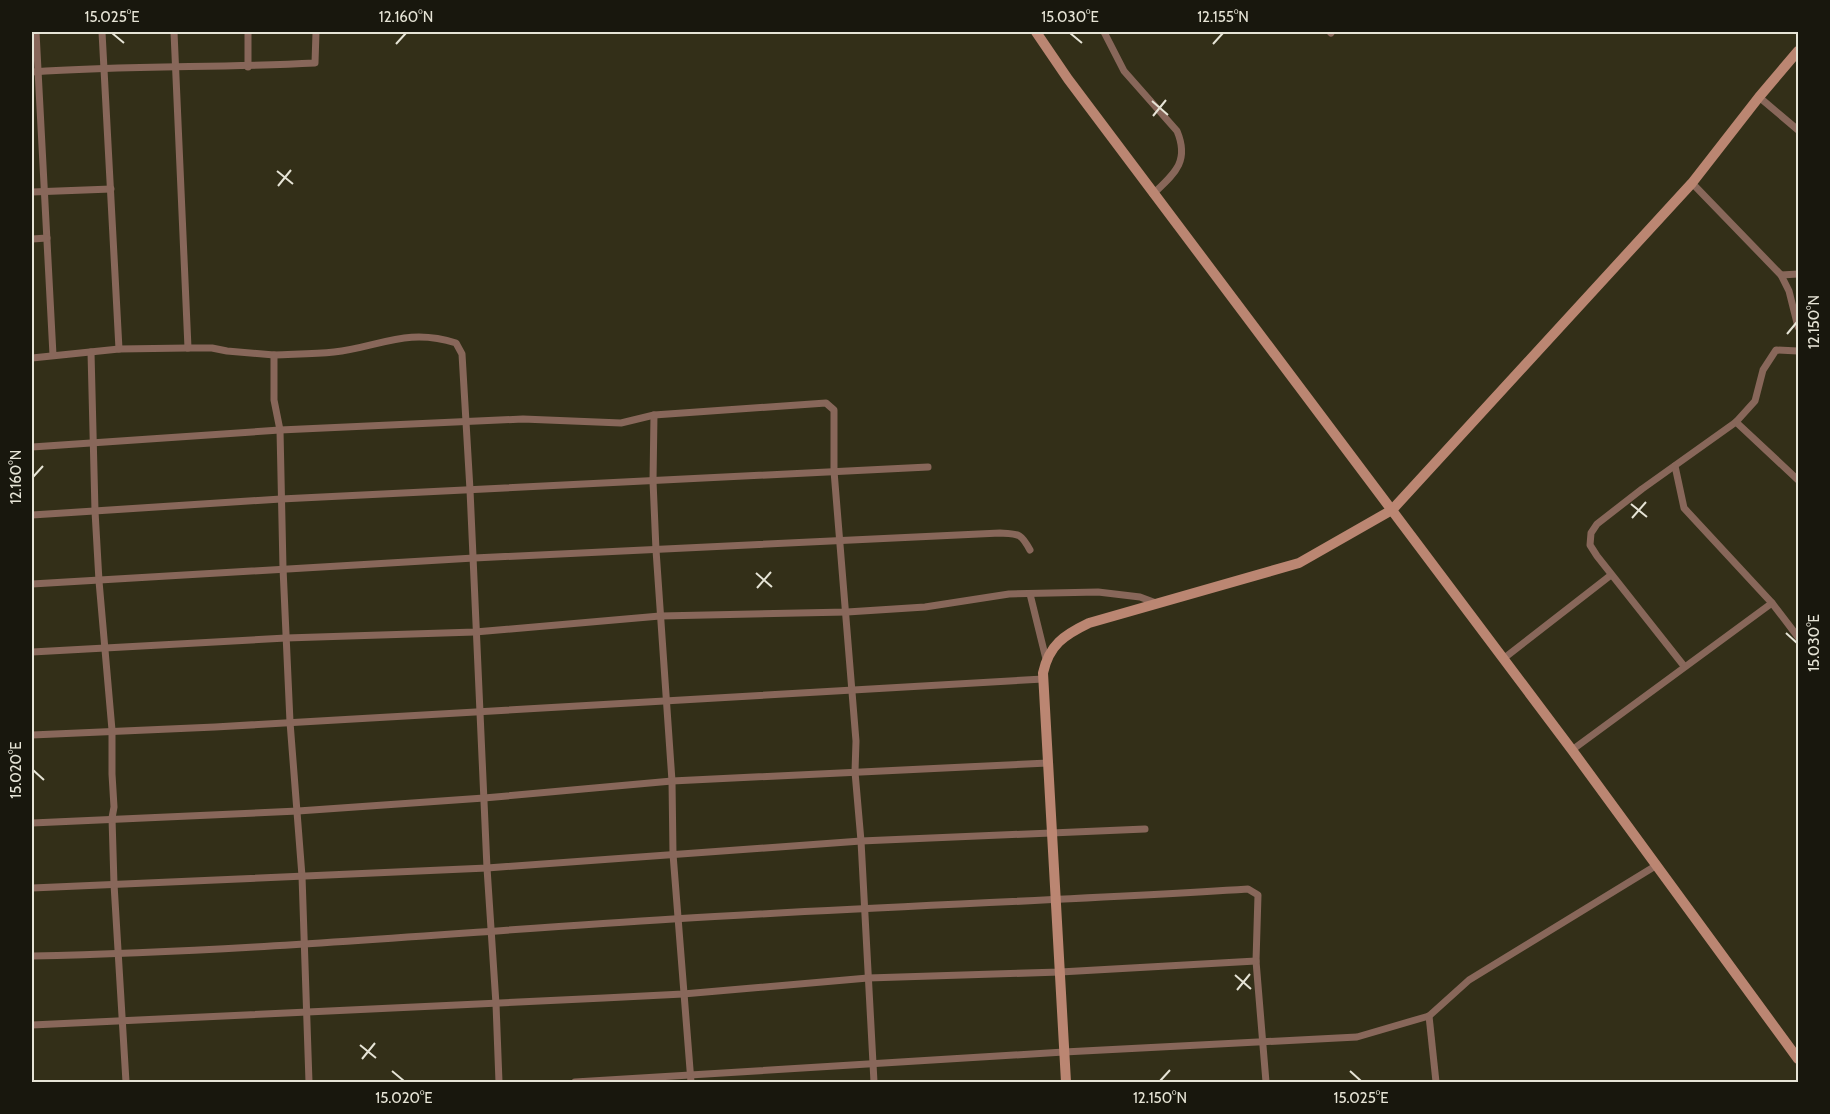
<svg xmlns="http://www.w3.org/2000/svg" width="1830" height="1114" font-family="Cabin,sans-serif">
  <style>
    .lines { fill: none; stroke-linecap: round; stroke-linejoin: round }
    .street { stroke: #88675a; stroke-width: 7 }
    .secondary { stroke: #bb8672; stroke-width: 10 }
    .ticks { fill: none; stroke: #e6e4d6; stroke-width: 2 }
    .neatline { fill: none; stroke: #e6e4d6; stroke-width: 2 }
    .ticks-label { font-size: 15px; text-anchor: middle; fill: #e6e4d6 }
  </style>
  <rect width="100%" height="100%" fill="#332f18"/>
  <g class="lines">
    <g class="street">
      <polyline points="36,32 53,355"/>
      <polyline points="102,32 119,349"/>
      <polyline points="174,32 188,348"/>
      <polyline points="248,32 248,67"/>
      <path d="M1104,32L1124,71L1177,131C1190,162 1174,174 1153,194"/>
      <polyline points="1330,32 1331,33"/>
      <path d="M32,72C126,65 221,68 315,63L316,32"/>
      <polyline points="1759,97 1798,130"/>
      <polyline points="1692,183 1781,275 1789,291 1798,327"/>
      <polyline points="32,192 111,189"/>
      <polyline points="32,239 47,238"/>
      <polyline points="1781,275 1798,274"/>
      <polyline points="91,352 95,511 99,581 112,730 112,774 114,807 112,818 114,884 126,1082"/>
      <path d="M274,355C294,354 314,354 334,352C379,347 407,327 456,343L462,354L470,490L487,868L496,1004L499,1082"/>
      <polyline points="32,358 119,349 188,348 212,348 227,351 274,355 274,400 280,430 283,568 290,722 302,876 309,1082"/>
      <polyline points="654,415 653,481 656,550 672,781 673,854 691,1082"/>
      <polyline points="1736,422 1798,480"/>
      <polyline points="32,447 280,430 523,419 621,423 654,415 826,403 834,410 834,471 856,741 855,772 861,841 874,1082"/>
      <polyline points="1675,466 1684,508 1772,603 1798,637"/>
      <polyline points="32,515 281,499 928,467"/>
      <path d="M32,584L474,558L1000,533C1019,534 1021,533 1030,550"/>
      <polyline points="1030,594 1046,659"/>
      <polyline points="32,652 286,638 475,632 660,616 847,612 925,607 1009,594 1098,592 1140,597 1156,603"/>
      <polyline points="1503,659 1611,575"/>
      <polyline points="1684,666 1597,556 1590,545 1591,533 1597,524 1642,489 1736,422 1755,401 1763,370 1776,350 1798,351"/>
      <polyline points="32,735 215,727 1043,679"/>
      <polyline points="1572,750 1772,603"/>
      <polyline points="32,823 298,811 484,798 672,781 1048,763"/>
      <polyline points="32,888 487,868 861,841 1145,829"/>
      <path d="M32,956C246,952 459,932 673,919C865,907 1057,901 1248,889L1258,895L1256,961L1266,1082"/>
      <polyline points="1429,1016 1436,1082"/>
      <polyline points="32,1025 604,998 683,994 868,978 1060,972 1256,961"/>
      <polyline points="575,1082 1064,1052 1357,1037 1429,1016 1469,980 1657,865"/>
    </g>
    <g class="secondary">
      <polyline points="1036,32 1068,79 1572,750 1798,1059"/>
      <path d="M1066,1082L1043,673C1049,645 1064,635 1089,623L1299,563L1392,510L1692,183L1759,97L1798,51"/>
    </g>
  </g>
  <path class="ticks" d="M112,33L124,43M1070,33L1082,43M396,44L406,33M1213,44L1223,33M1152,101L1168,115M1153,116L1166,100M277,171L293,184M278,186L291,170M1787,334L1797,322M33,477L43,466M1631,504L1647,517M1632,518L1646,502M756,573L772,587M757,588L771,572M1786,633L1797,643M33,770L44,780M1235,975L1251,989M1237,990L1250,974M360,1045L376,1058M362,1059L375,1043M392,1071L404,1081M1350,1071L1361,1081M1160,1081L1170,1070"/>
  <rect width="1830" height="1114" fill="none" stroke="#18170d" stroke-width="66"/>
  <rect x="33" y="33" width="1764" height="1048" class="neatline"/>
  <g class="ticks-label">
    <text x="112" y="22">15.025°E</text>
    <text x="406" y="22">12.160°N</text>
    <text x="1070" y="22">15.030°E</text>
    <text x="1223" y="22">12.155°N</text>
    <text transform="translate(1814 322) rotate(-90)" y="5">12.150°N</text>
    <text transform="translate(16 477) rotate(-90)" y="5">12.160°N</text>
    <text transform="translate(1814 643) rotate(-90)" y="5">15.030°E</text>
    <text transform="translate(16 770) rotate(-90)" y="5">15.020°E</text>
    <text x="404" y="1103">15.020°E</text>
    <text x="1160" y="1103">12.150°N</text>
    <text x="1361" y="1103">15.025°E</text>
  </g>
</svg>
